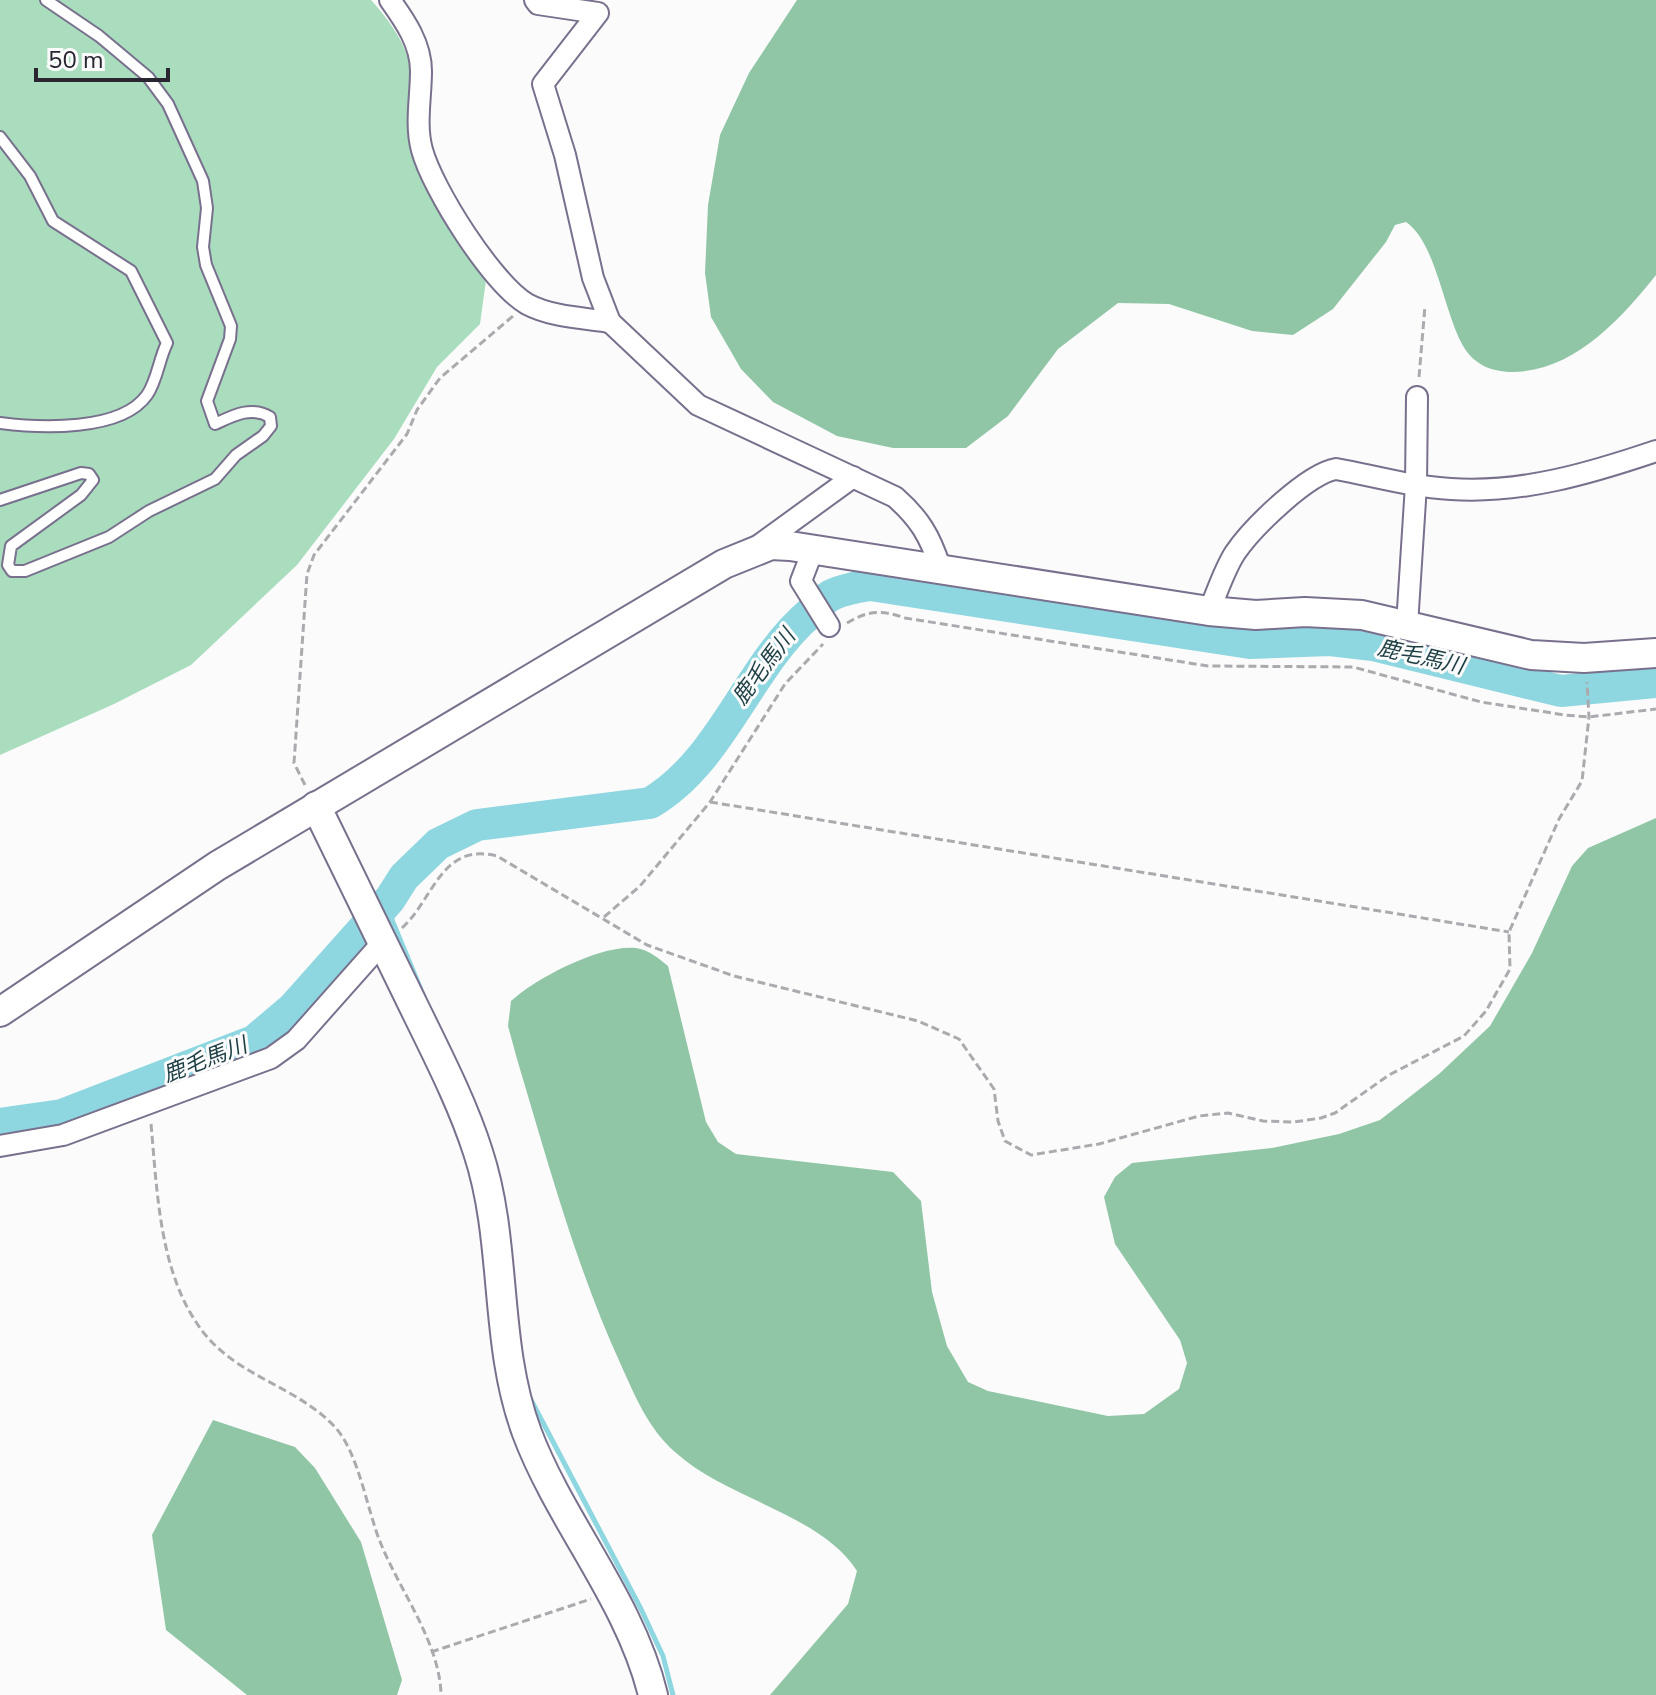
<svg xmlns="http://www.w3.org/2000/svg" width="1656" height="1695" font-family="'Nunito Sans','Noto Sans JP',sans-serif">
  <style>
    .green { fill: #a9ddbe }
    .forest { fill: #90c6a6 }
    .lines { fill: none; stroke-linecap: round; stroke-linejoin: round }
    .stream { stroke: #8ed6e0; stroke-width: 5 }
    .river { stroke: #8ed6e0; stroke-width: 32 }
    .lane-casing { stroke: #79708d; stroke-width: 14 }
    .street-casing { stroke: #79708d; stroke-width: 24 }
    .secondary-casing { stroke: #79708d; stroke-width: 32 }
    .path { stroke: #abaaae; stroke-width: 3; stroke-dasharray: 8 4; stroke-linecap: butt }
    .lane { stroke: #fff; stroke-width: 10 }
    .street { stroke: #fff; stroke-width: 20 }
    .secondary { stroke: #fff; stroke-width: 28 }
    .labels { text-anchor: middle; dominant-baseline: central; stroke-width: 6; stroke-linejoin: round; paint-order: stroke }
    .water-label { font-size: 22px; font-style: italic; fill: #1d3f44; stroke: #fbfbfb }
  </style>
  <rect width="100%" height="100%" fill="#fbfbfb"/>
  <path class="green" d="M0,0H371C388,19 406,42 410,68C415,98 405,129 414,159C426,202 461,243 486,280L480,324L437,367L394,439L297,565L191,665L114,704L0,755Z"/>
  <g class="forest">
    <path d="M797,0H1656V275C1620,320 1574,371 1513,372C1494,372 1476,366 1465,349C1444,316 1437,243 1406,222L1395,225L1386,242L1333,309L1293,335L1252,331L1169,304L1118,303L1058,349L1008,416L966,448H893L837,436L773,402L741,369L711,317L705,273L708,205L720,135L749,73Z"/>
    <path d="M1656,818V1695H770L848,1604L857,1571C821,1514 726,1499 675,1452C648,1428 636,1398 621,1365C576,1267 548,1162 517,1059L508,1026L511,1001C536,978 601,944 636,948C649,950 658,958 668,966L706,1122L718,1142L736,1154L893,1172L921,1201L932,1292L947,1346L968,1382L988,1391L1108,1416L1144,1414L1179,1389L1187,1363L1180,1340L1115,1244L1104,1197L1115,1177L1132,1163L1272,1148L1339,1134L1380,1120L1439,1074L1490,1026L1532,953L1572,866L1588,848Z"/>
    <polygon points="213,1420 295,1447 315,1468 361,1542 402,1680 397,1695 247,1695 166,1630 152,1535"/>
  </g>
  <g class="lines">
    <g class="stream">
      <polyline points="390,899 392,920 424,997"/>
      <polyline points="530,1398 641,1609 663,1656 673,1695"/>
    </g>
    <path class="river" d="M0,1124L62,1115L254,1041L293,1008L390,899L404,877L438,844L477,825L650,803C722,761 748,666 810,613C818,607 825,597 834,594C845,589 858,587 870,585L1250,643L1330,640L1373,645L1561,691L1656,682"/>
    <defs>
      <g id="lane">
        <path d="M0,137L30,176L53,221L131,271L167,343C159,359 157,381 147,395C121,432 39,428 0,423"/>
        <path d="M0,500L81,473L89,474L93,480L81,495L11,546L8,565L12,571H25L109,537L149,511L215,479L236,455L263,436L271,426L270,417C251,406 234,415 215,424L207,401L230,339L231,326L206,265L203,247L207,208L203,181L168,104L148,77L99,36L46,0"/>
      </g>
      <g id="street">
        <path d="M390,0C405,21 421,44 421,71C421,97 415,125 422,150C433,190 492,283 527,304C551,317 584,318 610,322"/>
        <path d="M535,0L538,4L598,13L543,84L565,155L593,278L610,322L698,405L895,497C919,518 930,536 940,567"/>
        <polyline points="758,546 853,477"/>
        <polyline points="813,550 801,581 829,626"/>
        <path d="M1209,611C1217,593 1224,570 1235,553C1252,528 1307,474 1336,469C1374,476 1412,487 1451,489C1521,494 1591,473 1656,451"/>
        <polyline points="1407,625 1416,485 1417,397"/>
        <polyline points="0,1146 63,1135 271,1058 296,1040 383,942"/>
      </g>
      <g id="secondary">
        <path d="M316,806C350,875 384,944 417,1013C439,1058 463,1105 478,1152C508,1243 493,1342 527,1433C561,1523 630,1600 653,1695"/>
        <polyline points="0,1012 217,866 724,564 771,545 790,546 1209,611 1256,615 1305,612 1362,615 1531,655 1584,658 1656,653"/>
      </g>
    </defs>
    <use href="#lane" class="lane-casing"/>
    <use href="#street" class="street-casing"/>
    <use href="#secondary" class="secondary-casing"/>
    <g class="path">
      <polyline points="1419,377 1425,306"/>
      <path d="M847,623C868,610 883,610 905,618L1208,666L1353,667L1481,702L1565,715L1589,717L1656,709"/>
      <polyline points="305,785 294,763 307,574 314,555 407,434 417,410 440,378 513,316"/>
      <polyline points="710,802 1509,932"/>
      <polyline points="604,917 640,886 710,802 785,684 823,644"/>
      <path d="M402,928C434,899 441,842 497,856L647,945L734,976L918,1021L959,1039L994,1089L998,1121L1005,1141L1031,1155L1099,1144L1199,1116L1228,1113L1263,1121L1294,1122L1321,1118L1335,1113L1389,1075L1464,1036L1486,1011L1510,969L1509,932L1559,819L1582,781L1589,717L1587,682"/>
      <path d="M151,1124C157,1189 159,1266 196,1322C230,1376 293,1383 334,1426C359,1452 367,1511 381,1544C400,1591 440,1643 441,1695"/>
      <polyline points="431,1652 591,1599"/>
    </g>
    <use href="#lane" class="lane"/>
    <use href="#street" class="street"/>
    <use href="#secondary" class="secondary"/>
  </g>
  <g class="labels">
    <g class="water-label">
      <text transform="translate(1421 657) rotate(13)">鹿毛馬川</text>
      <text transform="translate(764 667) rotate(-53)">鹿毛馬川</text>
      <text transform="translate(205 1060) rotate(-21)">鹿毛馬川</text>
    </g>
  </g>
  <path d="M36 68v12h132v-12" fill="none" stroke="#292632" stroke-width="4"/>
  <text x="48" y="68" font-size="24" fill="#292632" stroke="#fbfbfb" stroke-width="6" paint-order="stroke">50 m</text>
</svg>
